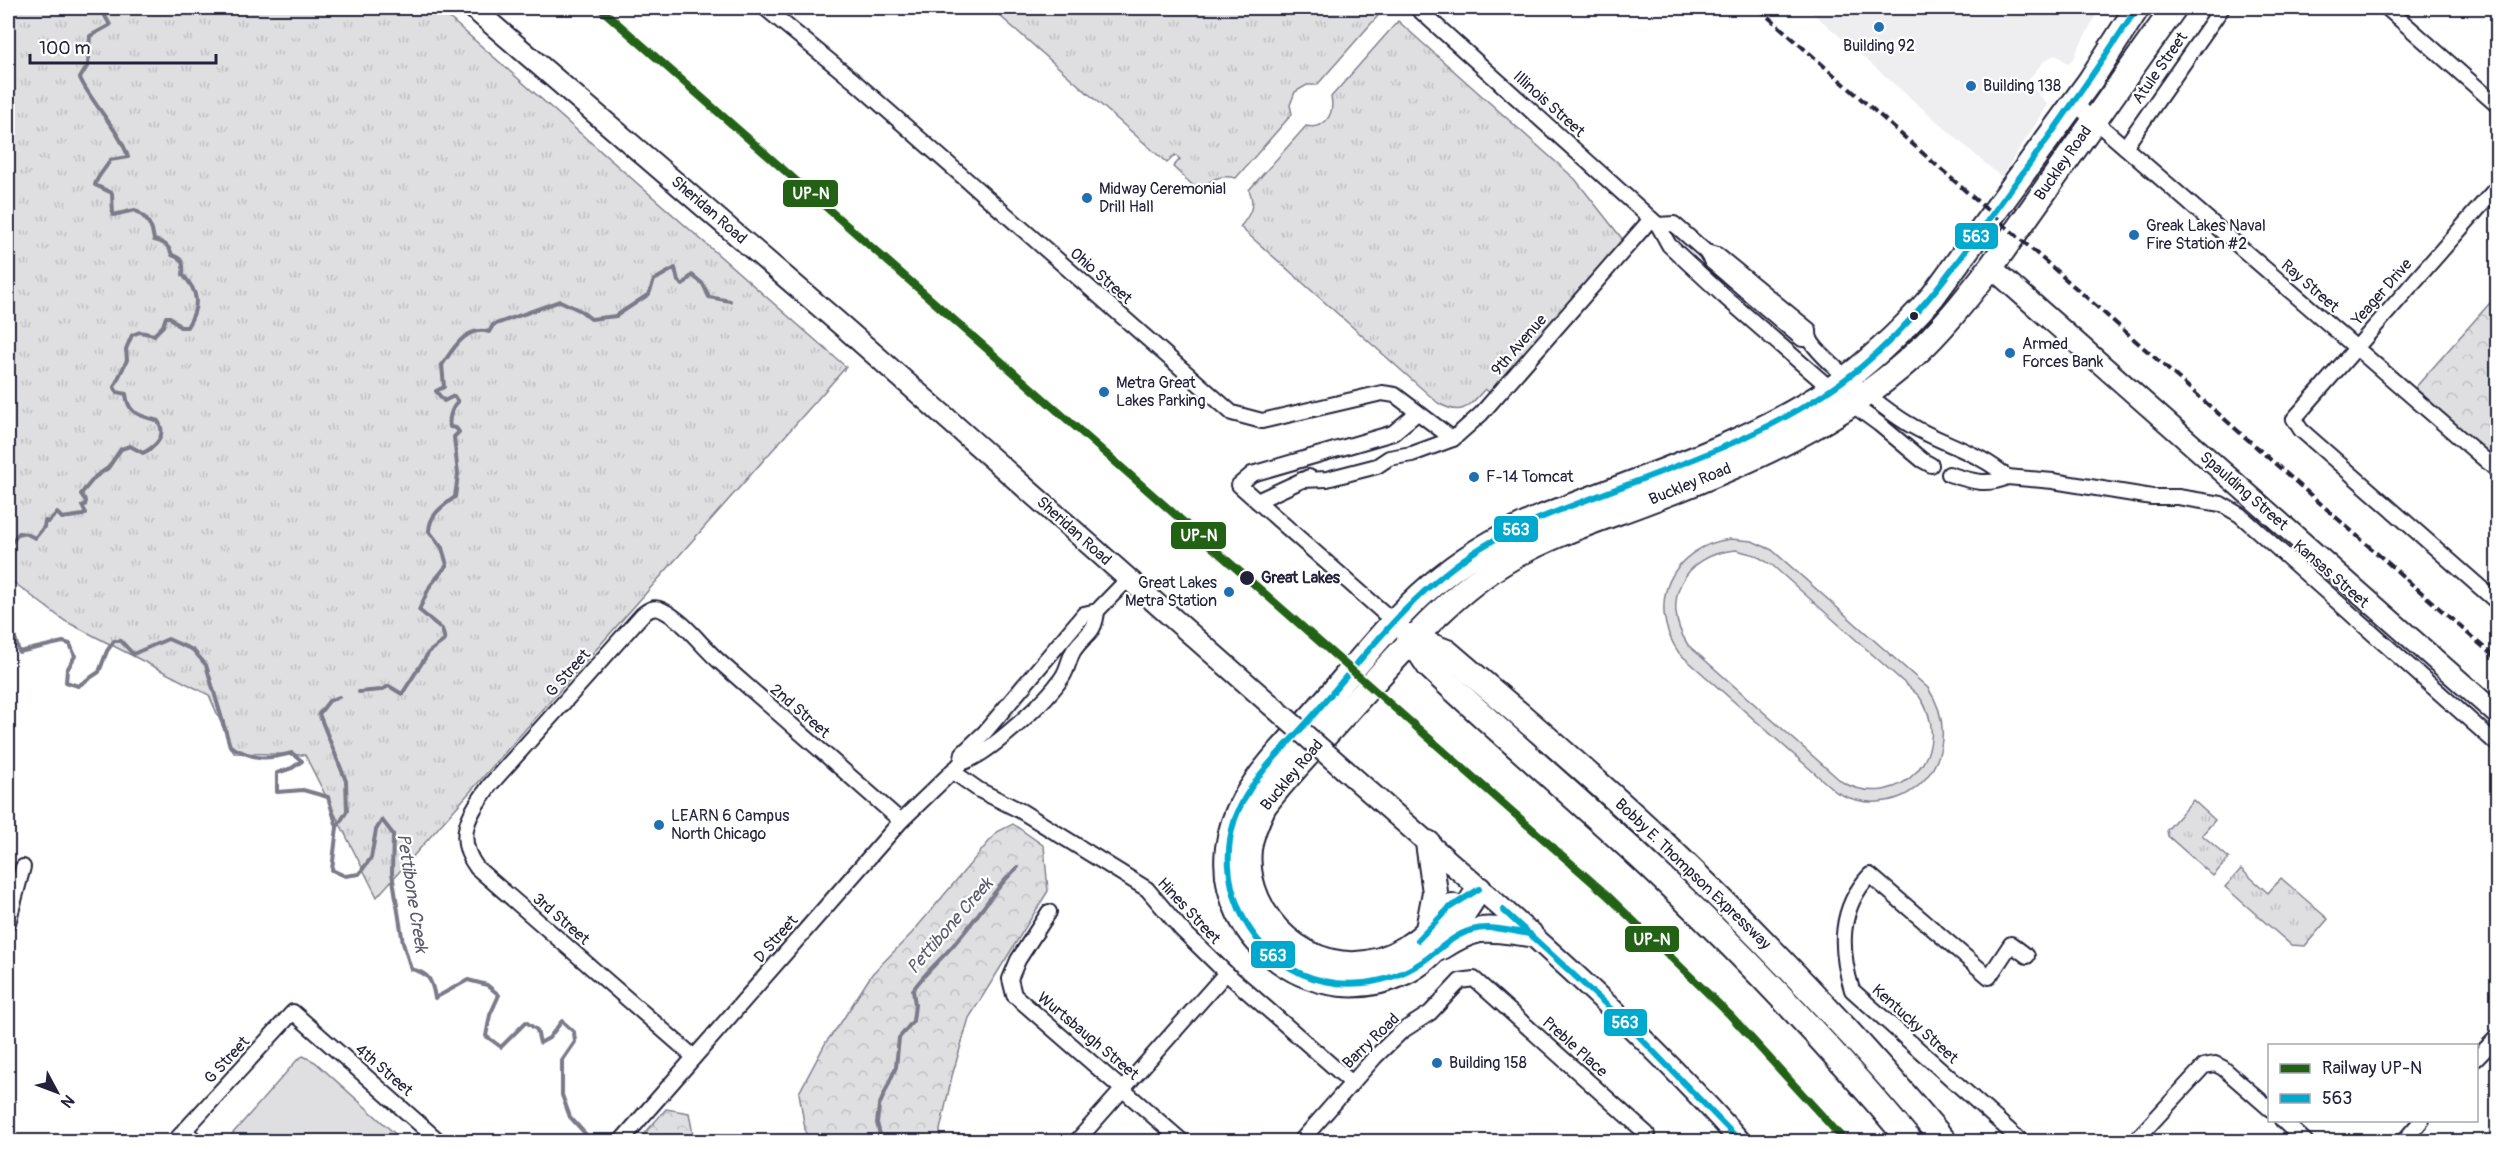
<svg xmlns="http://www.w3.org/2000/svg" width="2505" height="1149" font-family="Pangolin,sans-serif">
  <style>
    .built { fill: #eeeef1 }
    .grass { fill: url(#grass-tufts); stroke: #80808e; stroke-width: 1.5 }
    .forest { fill: url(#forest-crowns); stroke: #80808e; stroke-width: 1.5 }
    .garden { fill: #dfdfe2; stroke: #80808e; stroke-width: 1.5; fill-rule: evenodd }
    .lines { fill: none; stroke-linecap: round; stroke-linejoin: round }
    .stream { stroke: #7a7a88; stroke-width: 4 }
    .street-casing { stroke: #22223b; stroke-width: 18 }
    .secondary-casing { stroke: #22223b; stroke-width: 24 }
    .highway-casing { stroke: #22223b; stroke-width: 28 }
    .street { stroke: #fff; stroke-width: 14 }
    .secondary { stroke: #fff; stroke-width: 20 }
    .highway { stroke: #fff; stroke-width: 24 }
    .rail { stroke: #22223b; stroke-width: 4; stroke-dasharray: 9 4.5; stroke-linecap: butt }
    .secondary-bridge-casing { stroke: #22223b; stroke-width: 24; stroke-linecap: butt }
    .secondary-bridge { stroke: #fff; stroke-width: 20 }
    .bus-1-casing { stroke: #fff; stroke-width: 10 }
    .bus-1 { stroke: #00a9ce; stroke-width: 6 }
    .rail-1-casing { stroke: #fff; stroke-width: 12 }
    .rail-1 { stroke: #236214; stroke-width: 8 }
    .poi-dot { fill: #1f6fb2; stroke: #fff; stroke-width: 2 }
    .bus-dot { fill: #22223b; stroke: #fff; stroke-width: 2 }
    .labels { text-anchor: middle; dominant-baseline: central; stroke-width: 4.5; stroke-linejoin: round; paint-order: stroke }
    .poi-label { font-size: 16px; fill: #22223b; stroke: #fff; text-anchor: start }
    .street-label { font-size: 16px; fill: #22223b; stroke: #fff }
    .stop-label { font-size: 16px; font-weight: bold; fill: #22223b; stroke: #fff; text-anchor: start }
    .water-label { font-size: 18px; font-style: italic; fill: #5c5c6f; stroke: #fff }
    .line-badge { stroke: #fff; stroke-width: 2 }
    .badge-label { font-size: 16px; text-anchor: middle; font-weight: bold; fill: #fff }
  </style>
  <defs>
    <pattern id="grass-tufts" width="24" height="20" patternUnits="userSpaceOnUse" patternTransform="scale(1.5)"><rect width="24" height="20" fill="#dfdfe2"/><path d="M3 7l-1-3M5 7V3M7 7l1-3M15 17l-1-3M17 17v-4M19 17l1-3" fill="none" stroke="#bfbfc3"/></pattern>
    <pattern id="forest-crowns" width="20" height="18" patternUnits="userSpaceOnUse" patternTransform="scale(1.5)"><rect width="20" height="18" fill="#dfdfe2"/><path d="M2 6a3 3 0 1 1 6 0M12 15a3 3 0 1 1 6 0" fill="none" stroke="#bfbfc3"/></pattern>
  </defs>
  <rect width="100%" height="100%" fill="#fff"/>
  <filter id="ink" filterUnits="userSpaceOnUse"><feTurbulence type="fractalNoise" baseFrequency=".0167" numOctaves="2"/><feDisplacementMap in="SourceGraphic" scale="12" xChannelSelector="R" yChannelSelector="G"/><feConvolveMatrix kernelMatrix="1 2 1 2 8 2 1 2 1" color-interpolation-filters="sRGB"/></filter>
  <g filter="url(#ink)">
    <polygon class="built" points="1807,8 2100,8 2075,54 2076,55 2068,64 2056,54 2044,61 2027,81 2048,105 2001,177"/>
    <g class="grass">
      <polygon points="8,8 438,8 846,367 377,897 305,755 234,753 209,695 65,621 8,578"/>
      <path d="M991,8H1383L1384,9L1317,85H1307L1295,92L1290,105L1292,114L1236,178C1219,174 1211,179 1199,191L1173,167L1180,159L1175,155L1167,163Z"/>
      <path d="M1398,21L1575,179L1624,241L1490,393L1485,389C1468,407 1463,417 1438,403L1240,227C1250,215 1256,205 1249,190L1306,126C1324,130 1335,115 1331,97Z"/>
      <polygon points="2193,800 2215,820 2202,835 2229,858 2213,876 2168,836 2167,830"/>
      <polygon points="2241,869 2268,893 2281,878 2328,919 2305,946 2291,945 2225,887"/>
    </g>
    <g class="forest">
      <polygon points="2497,295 2497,461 2415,388"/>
      <polygon points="1013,824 1044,846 1048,891 969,1018 952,1076 940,1130 941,1141 807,1141 799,1093 826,1042 840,1024 872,974 912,933 997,832"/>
      <polygon points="666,1109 689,1113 694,1140 701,1141 638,1141"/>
    </g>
    <g class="garden">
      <path d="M1730,539L1752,541L1772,550L1928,688C1972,754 1907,830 1836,792L1679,653C1645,604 1671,547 1730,539ZM1736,550L1755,555L1772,565L1919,696C1957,750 1901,814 1842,782L1688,645C1659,601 1684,554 1736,550Z"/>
      <polygon points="303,1056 315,1062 403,1141 226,1141 298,1059"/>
    </g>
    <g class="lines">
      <g class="stream">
        <path d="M8,547L19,533L27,534L35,538L44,527L45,521L48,522L57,513L62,518L83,515L86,513L82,506L85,505L86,501L81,494L95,477L108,468L121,449L130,446L143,453C157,446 167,435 158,421C140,415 128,415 126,394L117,392L114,387L127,360L126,349L132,335L140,332L154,335L163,326L166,317H170L180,327H187C200,306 199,292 183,275C184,263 183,259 172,255C169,245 163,242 154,240C152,225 147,218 135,210L113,215L112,193L95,185C97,176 106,169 110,160L128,157C120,131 92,104 80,78L88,65L90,36L110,25L104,14V8"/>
        <path d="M8,613L19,652L63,642L70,644L75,656L67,670L66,682L78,686L99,672L107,651L114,641H121L133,654L168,639L193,650L206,665L230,746C255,760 265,760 292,753L302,761L292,768L277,773V792L303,790L328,797L337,827"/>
        <path d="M359,692L381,690L389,686L402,694L429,652L445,640L442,629L419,610L430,586L447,565L442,548L429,531C430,514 442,507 455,497L458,474L454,437L459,432L456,428L450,427C448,419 452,407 458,402L454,396L444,401L436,391L444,387L442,365C453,349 466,325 489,332L493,325L560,301L581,311L591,319L616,316L649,294L654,280L675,268L678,281L683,285L692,275L703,284L709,297L730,301"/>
        <path d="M339,697L329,701L319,714L346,781L347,811L337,827L332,870L345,876L359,874L371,858L376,830L382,820L393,834L392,873L403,943L411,969C429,973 432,980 435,998L468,980L487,985L499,995L490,1015L486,1036L501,1047L526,1022L537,1030L540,1043L549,1038L562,1021L574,1032L575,1042L562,1061V1095L570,1117L591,1140L607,1142"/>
        <path d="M882,1142L877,1123L879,1106L896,1067L899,1038L913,1021L915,1005L913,990C925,972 942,959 956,942C978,918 994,888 1018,867"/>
      </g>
      <defs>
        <g id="street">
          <polyline points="765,8 854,81 1232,413 1262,421 1382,393 1395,395 1453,439"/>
          <polyline points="1417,8 1658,225 1669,245 1726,298 1831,389 1879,424 1922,460 1931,465"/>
          <polyline points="2387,8 2498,106"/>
          <polyline points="2074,103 2498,471"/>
          <polyline points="2125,147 2222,8"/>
          <polyline points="2498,186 2294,419 2301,430 2498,603"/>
          <polyline points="1658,225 1674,224 1706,252 1712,262 1802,339 1810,339"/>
          <path d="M1706,252L1717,255L1809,330C1809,333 1809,336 1810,339C1819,359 1892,415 1912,426C1943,444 1981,453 2007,477C1987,487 1968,480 1949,474"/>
          <polyline points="2007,477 2053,481 2152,497 2178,497 2221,504 2240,515 2498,745"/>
          <polyline points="1302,480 1327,479 1377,466 1389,458 1412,454 1453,439 1481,414 1651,219"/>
          <polyline points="1257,501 1309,477"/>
          <polyline points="1394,622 1239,485 1252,474 1393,433 1417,413"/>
          <polyline points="961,763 963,753 985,732 1084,614 1097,611 1128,579"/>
          <polyline points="952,771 979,790 1021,811 1147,889 1181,929 1226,973 1352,1083"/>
          <polyline points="1049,912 1018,960 1010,979 1014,995 1183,1142"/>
          <polyline points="8,923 23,867"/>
          <path d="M694,1057L477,868C453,836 470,813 490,785L642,615C648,610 654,606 662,610C685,621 702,647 721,663C781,716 841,769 901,821"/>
          <polyline points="2476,1059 2498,1036"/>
          <polyline points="2282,1120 2306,1142"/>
          <polyline points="184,1130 197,1142"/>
          <polyline points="174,1142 293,1012 440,1142"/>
          <path d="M620,1142L901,821L961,763C987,756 1048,700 1063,676C1068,668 1069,658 1074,650C1086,633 1095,634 1097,611"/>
          <polyline points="1076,1142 1226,973"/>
          <polyline points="1300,1142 1375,1057 1402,1031 1430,1013 1460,981 1474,979 1647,1134 1647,1142"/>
          <path d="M2022,1142L1852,990C1839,948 1839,908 1870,875L1989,977L2011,944L2027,956"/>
          <polyline points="2134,1142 2204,1066 2215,1064 2223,1068 2270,1109"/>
          <polyline points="2403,1142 2422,1120"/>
        </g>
        <g id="secondary">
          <polyline points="473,8 847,330 1271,705"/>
          <polyline points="1991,267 2498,715"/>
          <path d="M1345,770C1480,890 1621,1006 1741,1142"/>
        </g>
        <g id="highway">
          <path d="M1409,636L1429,666C1504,737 1583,803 1658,874C1747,958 1832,1048 1911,1142"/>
          <path d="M1413,639L1447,652C1518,713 1590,774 1658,838C1759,934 1855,1035 1945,1142"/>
          <polyline points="1428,843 1435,892 1428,929"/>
          <path d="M1479,889C1461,918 1437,957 1405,972C1320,1014 1217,943 1228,848C1230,832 1236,814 1244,800C1264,766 1295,736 1321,706C1357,665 1390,621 1431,586C1464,557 1499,537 1538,519C1636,480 1745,447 1833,388C1870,362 1903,330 1933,296L2090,81L2137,8"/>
          <path d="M1452,906C1444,912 1437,921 1430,929C1416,943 1399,954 1380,960C1312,981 1242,919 1249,849C1251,834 1257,820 1264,806C1289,772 1321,741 1349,709C1399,655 1447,595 1511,558C1555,532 1613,515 1661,496C1751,461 1839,423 1911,358C1941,331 1966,299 1991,267L2174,8"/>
          <path d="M1442,947C1480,923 1488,929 1530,934"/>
        </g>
      </defs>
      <use href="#street" class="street-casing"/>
      <use href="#secondary" class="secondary-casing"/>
      <use href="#highway" class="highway-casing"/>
      <use href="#street" class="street"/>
      <use href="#secondary" class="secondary"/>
      <use href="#highway" class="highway"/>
      <polyline class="rail" points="1758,8 2498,660"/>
      <defs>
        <polyline id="secondary-bridge" points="1271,705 1345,770"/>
      </defs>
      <use href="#secondary-bridge" class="secondary-bridge-casing"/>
      <use href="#secondary-bridge" class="secondary-bridge"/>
      <defs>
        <g id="bus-1">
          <polyline points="1503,910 1624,1021 1741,1142"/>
          <path d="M1530,934C1511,931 1490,925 1472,930C1453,935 1438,951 1422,962C1388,985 1341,991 1302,974C1244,948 1215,879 1235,819C1249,779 1283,750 1310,719C1363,658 1412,590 1482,547C1523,522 1569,507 1613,490C1699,458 1789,426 1861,367C1919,319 1958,261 2002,201C2049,138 2094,74 2137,8"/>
          <polyline points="1418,940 1449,908 1479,889"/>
        </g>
      </defs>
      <use href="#bus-1" class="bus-1-casing"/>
      <use href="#bus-1" class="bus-1"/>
      <defs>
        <polyline id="rail-1" points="600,8 1607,895 1730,1015 1846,1142"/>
      </defs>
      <use href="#rail-1" class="rail-1-casing"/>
      <use href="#rail-1" class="rail-1"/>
    </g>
  </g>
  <g class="poi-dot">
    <circle cx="1879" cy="27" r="6"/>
    <circle cx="1971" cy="86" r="6"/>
    <circle cx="1087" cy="198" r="6"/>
    <circle cx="2134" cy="235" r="6"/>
    <circle cx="2010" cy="353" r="6"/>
    <circle cx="1104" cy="392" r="6"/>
    <circle cx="1474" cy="477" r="6"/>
    <circle cx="1229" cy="592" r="6"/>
    <circle cx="659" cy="825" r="6"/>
    <circle cx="1437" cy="1063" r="6"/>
  </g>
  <g class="bus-dot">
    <circle cx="1914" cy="316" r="5"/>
    <circle cx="1247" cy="578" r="8"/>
  </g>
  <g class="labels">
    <g class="poi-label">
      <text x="1879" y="46" text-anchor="middle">Building 92</text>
      <text x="1983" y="86">Building 138</text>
      <text x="1099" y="189">Midway Ceremonial<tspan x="1099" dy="18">Drill Hall</tspan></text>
      <text x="2146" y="226">Greak Lakes Naval<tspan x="2146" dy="18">Fire Station #2</tspan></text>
      <text x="2022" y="344">Armed<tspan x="2022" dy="18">Forces Bank</tspan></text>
      <text x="1116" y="383">Metra Great<tspan x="1116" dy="18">Lakes Parking</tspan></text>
      <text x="1486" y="477">F-14 Tomcat</text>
      <text x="1217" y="583" text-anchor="end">Great Lakes<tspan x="1217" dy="18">Metra Station</tspan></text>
      <text x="671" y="816">LEARN 6 Campus<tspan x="671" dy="18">North Chicago</tspan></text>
      <text x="1449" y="1063">Building 158</text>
    </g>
    <g class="street-label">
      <text transform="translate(2160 68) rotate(-55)">Atule Street</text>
      <text transform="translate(1549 104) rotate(42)">Illinois Street</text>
      <text transform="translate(2063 163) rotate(-55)">Buckley Road</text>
      <text transform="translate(709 210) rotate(41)">Sheridan Road</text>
      <text transform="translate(1101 276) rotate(41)">Ohio Street</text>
      <text transform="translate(2310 286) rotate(41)">Ray Street</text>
      <text transform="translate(2382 292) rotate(-49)">Yeager Drive</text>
      <text transform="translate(1519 345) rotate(-49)">9th Avenue</text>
      <text transform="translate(1690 484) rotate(-22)">Buckley Road</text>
      <text transform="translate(2244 491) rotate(41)">Spaulding Street</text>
      <text transform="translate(1074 531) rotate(42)">Sheridan Road</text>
      <text transform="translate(2331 574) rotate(41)">Kansas Street</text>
      <text transform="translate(568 673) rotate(-48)">G Street</text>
      <text transform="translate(800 711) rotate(41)">2nd Street</text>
      <text transform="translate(1292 775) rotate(-50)">Buckley Road</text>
      <text transform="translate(1693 874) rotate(44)">Bobby E. Thompson Expressway</text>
      <text transform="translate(1189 911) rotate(47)">Hines Street</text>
      <text transform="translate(561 919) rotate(41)">3rd Street</text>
      <text transform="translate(776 939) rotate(-49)">D Street</text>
      <text transform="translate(1915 1024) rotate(42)">Kentucky Street</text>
      <text transform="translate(1088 1036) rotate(40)">Wurtsbaugh Street</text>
      <text transform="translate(1371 1041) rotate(-44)">Barry Road</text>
      <text transform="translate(1575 1047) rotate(42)">Preble Place</text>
      <text transform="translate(227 1060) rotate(-47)">G Street</text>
      <text transform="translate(384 1070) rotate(41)">4th Street</text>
    </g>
    <g class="stop-label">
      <text x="1261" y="578">Great Lakes</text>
    </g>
    <g class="water-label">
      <text transform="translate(412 893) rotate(81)">Pettibone Creek</text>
      <text transform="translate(950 926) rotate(-49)">Pettibone Creek</text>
    </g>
  </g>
  <g class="line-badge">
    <rect x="782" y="179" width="57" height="29" rx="6" fill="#236214"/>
    <rect x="1954" y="222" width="45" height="28" rx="6" fill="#00a9ce"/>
    <rect x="1493" y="515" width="46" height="28" rx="6" fill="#00a9ce"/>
    <rect x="1170" y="521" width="57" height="29" rx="6" fill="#236214"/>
    <rect x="1624" y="925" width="56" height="28" rx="6" fill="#236214"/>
    <rect x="1250" y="940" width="46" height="29" rx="6" fill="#00a9ce"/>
    <rect x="1603" y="1008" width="45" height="29" rx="6" fill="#00a9ce"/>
  </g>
  <g class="badge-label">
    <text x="811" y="199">UP-N</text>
    <text x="1976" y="242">563</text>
    <text x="1516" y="535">563</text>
    <text x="1199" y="541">UP-N</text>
    <text x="1652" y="945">UP-N</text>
    <text x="1273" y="961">563</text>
    <text x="1625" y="1028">563</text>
  </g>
  <rect width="2505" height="1149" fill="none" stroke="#fff" stroke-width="30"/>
  <rect x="15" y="15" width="2475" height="1119" fill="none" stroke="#22223b" stroke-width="2" filter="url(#ink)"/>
  <rect x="2268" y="1044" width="210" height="78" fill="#ffffff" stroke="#a7a7b1" stroke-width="1.5"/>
  <rect x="2280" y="1064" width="30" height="9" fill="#236214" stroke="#a7a7b1" stroke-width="1.5"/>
  <text x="2322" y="1074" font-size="18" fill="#22223b">Railway UP-N</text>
  <rect x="2280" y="1094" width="30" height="9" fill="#00a9ce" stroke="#a7a7b1" stroke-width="1.5"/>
  <text x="2322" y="1104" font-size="18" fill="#22223b">563</text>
  <g transform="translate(57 1092) rotate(131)" stroke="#ffffff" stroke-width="4.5" paint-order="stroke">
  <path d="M0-4.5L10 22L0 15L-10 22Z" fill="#22223b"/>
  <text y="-9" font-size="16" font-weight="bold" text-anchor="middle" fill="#22223b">N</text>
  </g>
  <path d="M30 54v9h186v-9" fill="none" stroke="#22223b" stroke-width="3"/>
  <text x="39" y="54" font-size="18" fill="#22223b" stroke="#ffffff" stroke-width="4.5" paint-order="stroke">100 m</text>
</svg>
